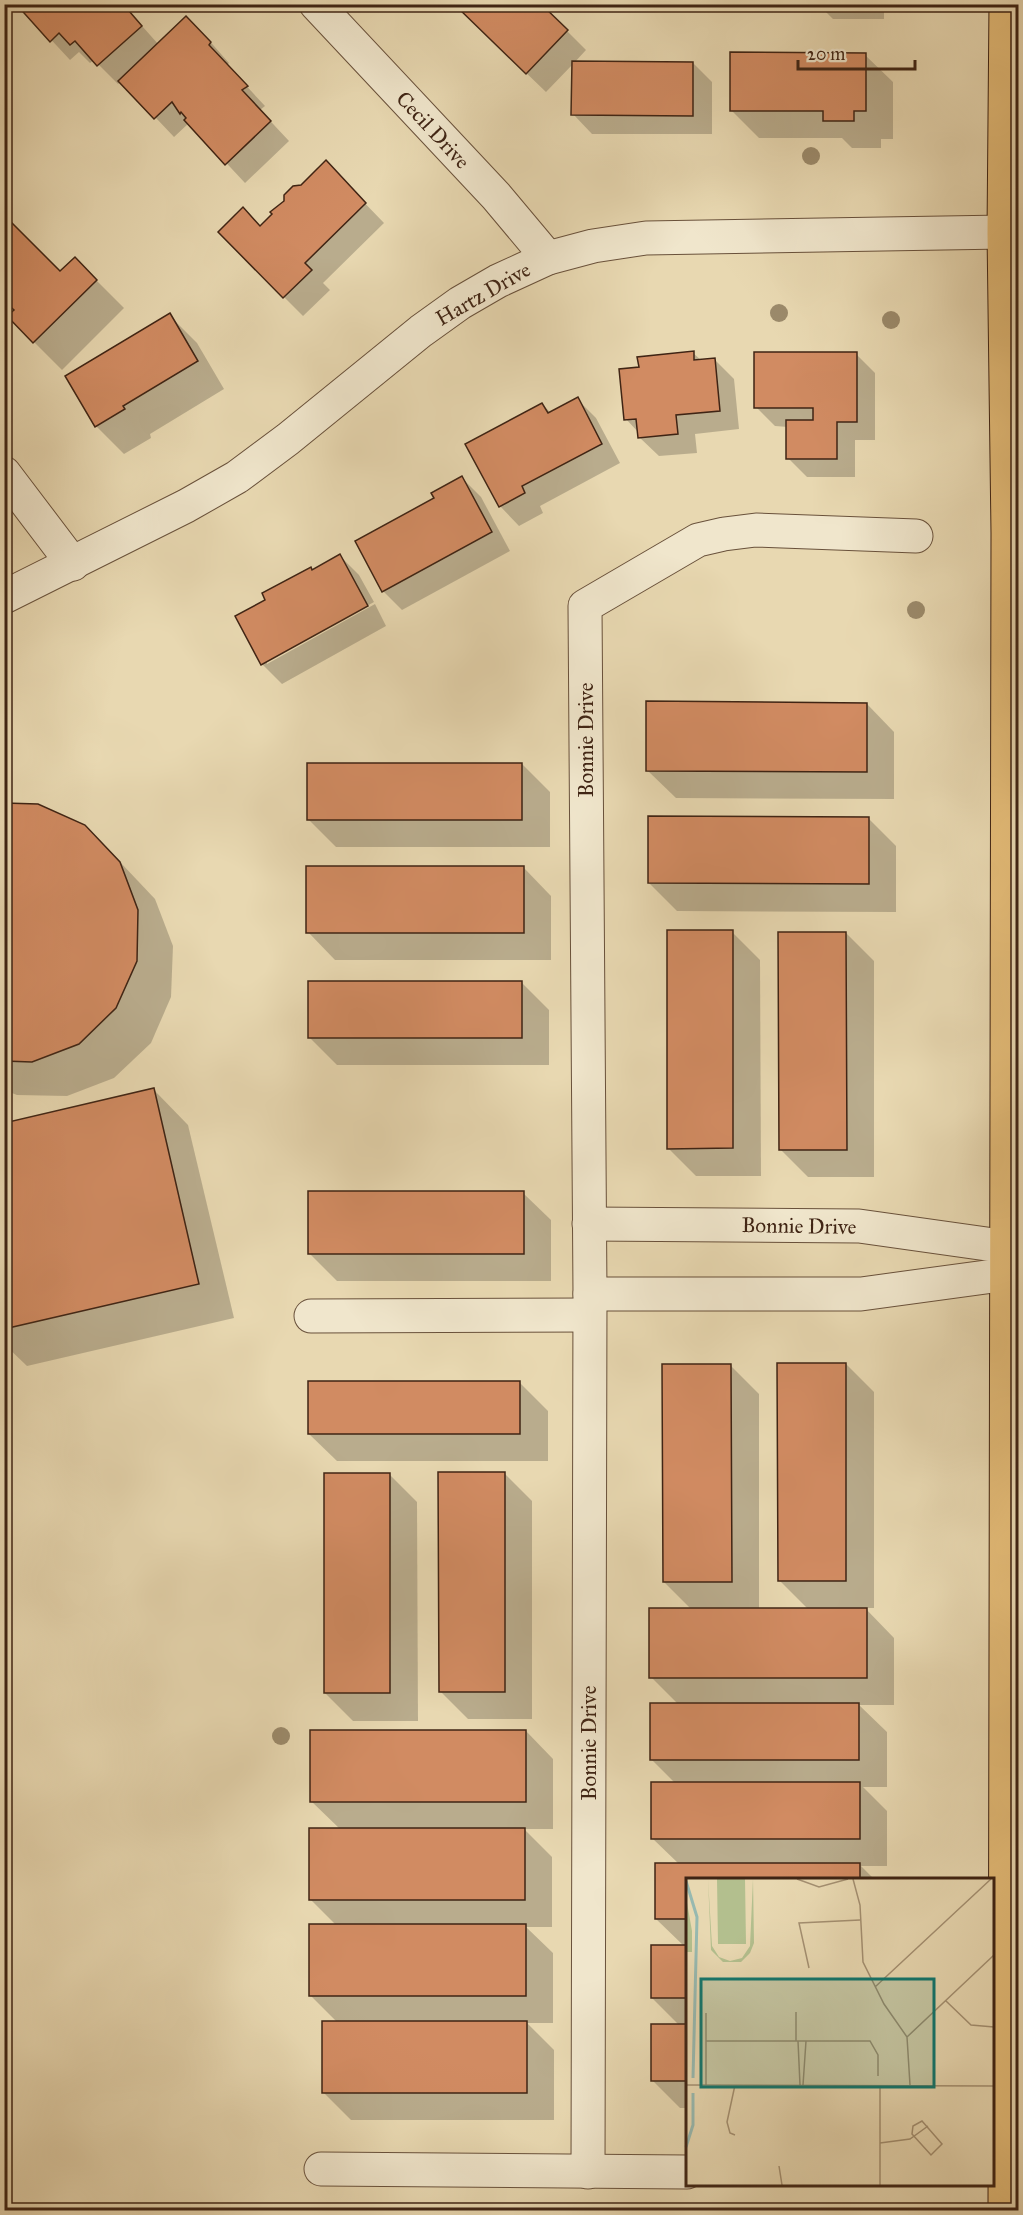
<svg xmlns="http://www.w3.org/2000/svg" width="1023" height="2215" font-family="'IM FELL Great Primer',serif">
  <style>
    .shadow { fill: #0003 }
    .building { fill: #d18b62; stroke: #3f2414; stroke-width: 1.5 }
    .lines { fill: none; stroke-linecap: round; stroke-linejoin: round }
    .minor-casing { stroke: #69513b; stroke-width: 35 }
    .major-casing { stroke: #3f2414; stroke-width: 35 }
    .minor { stroke: #f0e6cc; stroke-width: 33 }
    .major { stroke: #e4bc78; stroke-width: 33 }
    .tree { fill: #9b8a6b }
    .labels { text-anchor: middle; dominant-baseline: central; stroke-width: 4.5; stroke-linejoin: round; paint-order: stroke }
    .street-label { font-size: 21px; fill: #3f2414; stroke: #f0e6cc }
    .inset-river { fill: none; stroke: #97b9b0; stroke-width: 3 }
    .inset-road { fill: none; stroke: #a49072; stroke-width: 1.5 }
    .view { fill: #0f766e; fill-opacity: 0.15; stroke: #0f766e; stroke-width: 3 }
    .inset-edge { fill: none; stroke: #3f2414; stroke-width: 3 }
  </style>
  <rect width="100%" height="100%" fill="#e8d8b1"/>
  <filter id="stains"><feTurbulence type="fractalNoise" baseFrequency=".00333" numOctaves="4"/><feColorMatrix values="0 0 0 0 .2 0 0 0 0 .09 0 0 0 0 .02 0 0 0 .5 -.17"/></filter>
  <radialGradient id="worn" r=".72"><stop offset=".6" stop-color="#630" stop-opacity="0"/><stop offset="1" stop-color="#630" stop-opacity=".3"/></radialGradient>
  <g class="shadow">
    <polygon points="18,4 134,17 159,45 206,37 229,63 227,65 265,106 260,110 289,141 245,183 189,123 174,137 121,81 118,84 94,60 90,63 79,52 70,60"/>
    <polygon points="785,4 884,4 884,19 833,19 826,12 793,12"/>
    <polygon points="471,20 567,31 586,50 574,63 693,63 712,82 712,134 592,134 573,114 573,64 546,92"/>
    <polygon points="865,55 893,82 893,139 881,139 881,148 852,148 842,138 759,138 731,110"/>
    <polygon points="326,163 384,223 323,283 330,290 303,316 284,297 261,227"/>
    <polygon points="75,259 124,308 62,370 9,317"/>
    <polygon points="169,315 197,343 224,389 150,434 151,438 124,454 96,426"/>
    <polygon points="693,353 702,361 715,360 734,379 739,429 695,434 697,453 659,456 639,437 639,433 626,419"/>
    <polygon points="856,354 875,373 875,440 855,440 855,477 807,477 788,458 788,427 775,426 756,407"/>
    <polygon points="577,399 596,418 620,463 540,506 543,513 519,526 500,506 542,404 551,413"/>
    <polygon points="462,478 481,497 510,551 402,610 383,591 436,499"/>
    <polygon points="340,556 359,575 374,602 267,661 267,664 375,604 386,626 282,684 262,664 237,617"/>
    <polygon points="867,704 894,732 894,799 676,798 648,771"/>
    <polygon points="522,764 550,792 550,847 336,847 308,819"/>
    <polygon points="4,805 120,862 155,899 173,946 171,997 151,1043 114,1078 67,1096 17,1095 4,1090"/>
    <polygon points="868,818 896,846 896,912 677,911 649,883"/>
    <polygon points="524,868 551,896 551,960 335,960 308,932"/>
    <polygon points="732,932 760,960 761,1176 696,1176 668,1148"/>
    <polygon points="846,933 874,961 874,1177 808,1177 780,1149"/>
    <polygon points="521,982 549,1010 549,1065 337,1065 309,1037"/>
    <polygon points="154,1090 188,1125 234,1318 27,1366 4,1344 4,1125"/>
    <polygon points="523,1193 551,1220 551,1281 337,1281 309,1253"/>
    <polygon points="846,1364 874,1392 874,1608 865,1608 894,1638 894,1705 859,1705 887,1732 887,1787 863,1787 887,1811 887,1866 861,1866 874,1879 687,1879 687,2108 680,2108 652,2080 680,2026 652,1998 684,1946 656,1919 679,1864 652,1838 676,1784 652,1760 678,1704 651,1677 692,1610 664,1582 731,1366 759,1394 759,1610 809,1610 779,1580"/>
    <polygon points="520,1383 548,1411 548,1461 337,1461 309,1434"/>
    <polygon points="504,1473 532,1501 532,1719 468,1719 440,1691"/>
    <polygon points="389,1474 417,1502 418,1721 353,1721 325,1693"/>
    <polygon points="526,1731 553,1759 553,1829 524,1829 552,1857 552,1927 526,1927 553,1953 553,2023 527,2023 554,2050 554,2120 351,2120 323,2092 337,2022 310,1995 337,1926 310,1899 340,1829 311,1801"/>
  </g>
  <g class="building">
    <polygon points="16,4 123,4 142,26 97,66 75,41 70,45 59,33 50,42"/>
    <polygon points="454,4 541,4 568,30 526,74"/>
    <polygon points="186,16 211,42 209,45 248,86 242,90 271,121 225,165 184,120 186,118 181,112 180,114 172,102 154,119 118,81"/>
    <polygon points="730,52 866,53 866,111 854,111 854,121 823,121 823,111 730,111"/>
    <polygon points="572,61 693,62 693,116 571,115"/>
    <polygon points="326,160 366,203 305,263 312,270 283,298 218,232 243,207 260,226 272,214 270,212 284,201 284,195 293,186 301,185"/>
    <polygon points="4,215 60,271 75,257 97,280 33,343 7,316 14,310 4,301"/>
    <polygon points="170,313 198,361 123,406 125,409 95,427 65,376"/>
    <polygon points="694,351 694,360 715,358 720,411 676,415 678,434 638,438 636,419 624,420 619,369 639,367 637,357"/>
    <polygon points="754,352 857,352 857,422 837,422 837,459 786,459 786,420 813,420 813,408 754,408"/>
    <polygon points="578,397 602,444 522,486 525,493 499,507 465,444 542,403 548,413"/>
    <polygon points="462,476 492,532 382,592 355,541 434,498 431,493"/>
    <polygon points="340,554 368,606 261,665 235,616 265,600 262,593 311,567 312,570"/>
    <polygon points="646,701 867,703 867,772 646,771"/>
    <rect x="307" y="763" width="215" height="57"/>
    <polygon points="4,803 38,804 85,825 120,862 138,910 137,961 116,1008 79,1044 32,1062 4,1061"/>
    <polygon points="648,816 869,817 869,884 648,883"/>
    <rect x="306" y="866" width="218" height="67"/>
    <polygon points="667,930 733,930 733,1148 667,1149"/>
    <polygon points="778,932 846,932 847,1150 779,1150"/>
    <rect x="308" y="981" width="214" height="57"/>
    <polygon points="154,1088 199,1284 4,1329 4,1123"/>
    <rect x="308" y="1191" width="216" height="63"/>
    <polygon points="777,1363 846,1363 846,1581 778,1581"/>
    <polygon points="662,1364 731,1364 732,1582 663,1582"/>
    <rect x="308" y="1381" width="212" height="53"/>
    <polygon points="438,1472 505,1472 505,1692 439,1692"/>
    <rect x="324" y="1473" width="66" height="220"/>
    <rect x="649" y="1608" width="218" height="70"/>
    <rect x="650" y="1703" width="209" height="57"/>
    <rect x="310" y="1730" width="216" height="72"/>
    <rect x="651" y="1782" width="209" height="57"/>
    <rect x="309" y="1828" width="216" height="72"/>
    <polygon points="655,1863 860,1863 860,1879 687,1879 687,1919 655,1919"/>
    <rect x="309" y="1924" width="217" height="72"/>
    <rect x="651" y="1945" width="36" height="53"/>
    <rect x="322" y="2021" width="205" height="72"/>
    <rect x="651" y="2024" width="36" height="57"/>
  </g>
  <g class="lines">
    <defs>
      <g id="minor">
        <polyline points="316,4 496,196 548,258"/>
        <polyline points="4,473 73,564"/>
        <polyline points="4,597 186,506 237,477 288,439 421,331 460,303 498,281 548,258 593,246 646,238 1004,232"/>
        <polyline points="589,1224 859,1226 1008,1247"/>
        <polyline points="590,1294 861,1294 1008,1274"/>
        <polyline points="311,1316 589,1315"/>
        <polyline points="321,2169 687,2172"/>
        <polyline points="588,2172 590,1294 585,606 698,540 724,534 756,530 916,536"/>
      </g>
      <polyline id="major" points="1005,2210 1008,533 1004,232 1006,4"/>
    </defs>
    <use href="#minor" class="minor-casing"/>
    <use href="#major" class="major-casing"/>
    <use href="#minor" class="minor"/>
    <use href="#major" class="major"/>
  </g>
  <g class="tree">
    <circle cx="811" cy="156" r="9"/>
    <circle cx="779" cy="313" r="9"/>
    <circle cx="891" cy="320" r="9"/>
    <circle cx="916" cy="610" r="9"/>
    <circle cx="281" cy="1736" r="9"/>
  </g>
  <g class="labels">
    <g class="street-label">
      <text transform="translate(433 130) rotate(47)">Cecil Drive</text>
      <text transform="translate(483 294) rotate(-30)">Hartz Drive</text>
      <text transform="translate(586 740) rotate(-90)">Bonnie Drive</text>
      <text transform="translate(799 1226) rotate(1)">Bonnie Drive</text>
      <text transform="translate(589 1743) rotate(-90)">Bonnie Drive</text>
    </g>
  </g>
  <g transform="translate(686 1878)">
    <rect width="308" height="308" fill="#e8d8b1"/>
    <path d="M22,1L26,68L33,79L44,83L56,80L64,68L67,1L68,65L64,75L55,84H37L25,72ZM31,1H59L60,66H32ZM0,19L6,53V74H0Z" fill="#b3bf8e"/>
    <path class="inset-river" d="M0,3L11,39L7,200M0,269L7,247V215"/>
    <path class="inset-road" d="M111,1L133,9L162,1M167,1L174,27L177,84L198,126L221,159L224,207M123,90L113,45L174,42M189,109L305,1M260,123L285,147L308,149M110,134V163M221,159L308,77M20,163H184L192,177V198M112,163L114,207M0,207L308,208M20,207V135M49,207L41,244L44,255L49,257M117,207L120,163M194,207V307M236,243L256,266L245,277L226,256L227,248ZM194,265L224,261L242,248M93,288L96,307"/>
    <path class="view" d="M15,101H248V209H15Z"/>
    <rect width="308" height="308" class="inset-edge"/>
  </g>
  <rect width="1023" height="2215" fill="none" stroke="#e8d8b1" stroke-width="24"/>
  <rect x="6" y="6" width="1011" height="2203" fill="none" stroke="#3f2414" stroke-width="3"/>
  <rect x="12" y="12" width="999" height="2191" fill="none" stroke="#3f2414" stroke-width="1.5"/>
  <path d="M798 60v9h117v-9" fill="none" stroke="#3f2414" stroke-width="3"/>
  <text x="807" y="60" font-size="18" fill="#3f2414" stroke="#f0e6cc" stroke-width="4.5" paint-order="stroke">20 m</text>
  <rect width="100%" height="100%" filter="url(#stains)"/>
  <rect width="100%" height="100%" fill="url(#worn)"/>
</svg>
